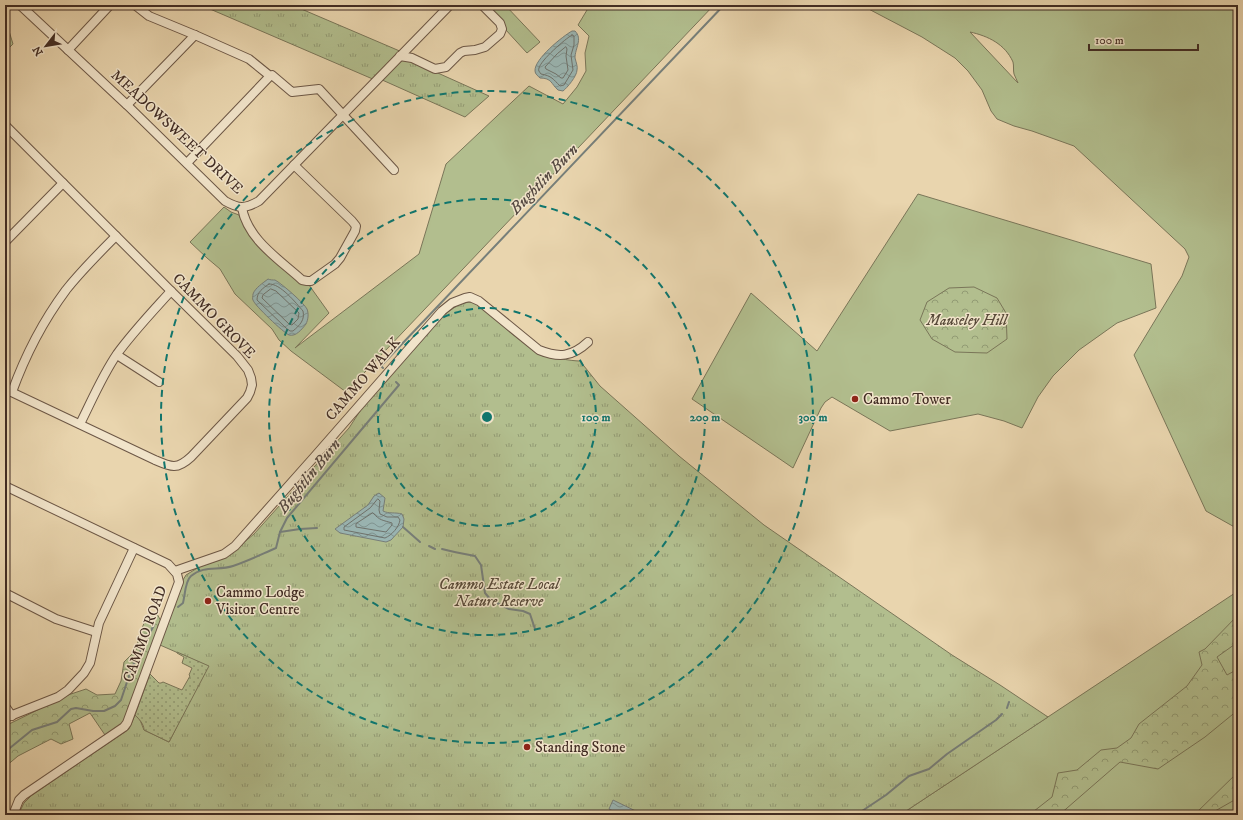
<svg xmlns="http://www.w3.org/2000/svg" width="1243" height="820" font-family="'IM FELL DW Pica',serif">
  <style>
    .grass { fill: #b2be8e; stroke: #7a7659; fill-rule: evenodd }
    .forest { fill: url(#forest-crowns); stroke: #7a7659 }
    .park { fill: url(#park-tufts); stroke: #7a7659 }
    .garden { fill: url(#garden-dots); stroke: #7a7659 }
    .water { fill: url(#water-waves); stroke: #777f7a }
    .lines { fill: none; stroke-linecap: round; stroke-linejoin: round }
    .shore { stroke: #6e726c; stroke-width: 1 }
    .stream { stroke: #777f7a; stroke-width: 2 }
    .minor-casing { stroke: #6c5746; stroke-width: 10 }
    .minor { stroke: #f1e4ca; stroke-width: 8 }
    .ring { fill: none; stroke: #0f766e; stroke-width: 2; stroke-dasharray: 7 5 }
    .poi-dot { fill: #8f2418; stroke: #f1e4ca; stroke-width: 1.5 }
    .labels { text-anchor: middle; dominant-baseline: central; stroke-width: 3; stroke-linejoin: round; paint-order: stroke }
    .street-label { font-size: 15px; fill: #422d24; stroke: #f1e4ca }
    .park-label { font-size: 15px; font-style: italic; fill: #584a39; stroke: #f1e4ca }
    .poi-label { font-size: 15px; fill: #422d24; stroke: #f1e4ca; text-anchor: start }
    .water-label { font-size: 16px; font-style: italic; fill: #544841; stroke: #f1e4ca }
    .centre { fill: #0f766e; stroke: #f1e4ca; stroke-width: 2 }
    .ring-label { font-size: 12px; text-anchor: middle; font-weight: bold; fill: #0f766e; stroke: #f1e4ca; stroke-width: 3; stroke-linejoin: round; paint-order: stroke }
  </style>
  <defs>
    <pattern id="forest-crowns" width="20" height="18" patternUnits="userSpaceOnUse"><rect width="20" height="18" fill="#b2be8e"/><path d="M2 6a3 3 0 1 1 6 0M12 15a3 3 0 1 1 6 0" fill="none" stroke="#929b74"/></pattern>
    <pattern id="park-tufts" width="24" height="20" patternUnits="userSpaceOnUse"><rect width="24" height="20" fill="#b2be8e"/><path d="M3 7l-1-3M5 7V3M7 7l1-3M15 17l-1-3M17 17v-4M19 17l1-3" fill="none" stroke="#929b74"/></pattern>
    <pattern id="garden-dots" width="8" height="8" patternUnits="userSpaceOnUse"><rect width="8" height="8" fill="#b2be8e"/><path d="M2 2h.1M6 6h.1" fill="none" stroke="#929b74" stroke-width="1.8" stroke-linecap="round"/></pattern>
    <pattern id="water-waves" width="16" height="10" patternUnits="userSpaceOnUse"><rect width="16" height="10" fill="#9ab6b4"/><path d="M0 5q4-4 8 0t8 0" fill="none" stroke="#7f9492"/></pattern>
  </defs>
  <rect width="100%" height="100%" fill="#e9d5ae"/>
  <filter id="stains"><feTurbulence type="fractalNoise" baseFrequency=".005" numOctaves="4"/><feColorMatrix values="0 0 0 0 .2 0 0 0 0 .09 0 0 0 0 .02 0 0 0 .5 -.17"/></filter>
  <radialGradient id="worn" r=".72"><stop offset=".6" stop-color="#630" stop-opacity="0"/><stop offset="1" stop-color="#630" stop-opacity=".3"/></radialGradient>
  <g class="grass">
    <polygon points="483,5 505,5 540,42 527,53"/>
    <polygon points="590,5 714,5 346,392 291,351 279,340 272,329 235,294 220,269 207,258 190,242 224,207 231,212 239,215 243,224 249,234 299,282 309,285 329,313 295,348 419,254 446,164 529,86 563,104 577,87 586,71 585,53 589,36 578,25"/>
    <path d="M861,5H1238V349C1233,362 1238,374 1238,388C1238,392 1236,396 1235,401L1238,405V529L1206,511L1134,355L1182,276L1189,257L1185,249L1074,146L1032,131L1014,126L997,119L991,111L982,90L968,71L955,58L922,37ZM970,32C988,36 1005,44 1013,62C1014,66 1013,70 1014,74C1015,77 1017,80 1018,83Z"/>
    <polygon points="918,194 1151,264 1156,308 1117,323 1079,350 1053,376 1038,397 1022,428 1004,421 978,414 890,431 832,397 825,402 821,408 793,468 692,399 751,293 817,351"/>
    <polygon points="1238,591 1238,815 900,815"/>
  </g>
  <g class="forest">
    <polygon points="5,27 9,31 13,44 7,50 7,57 5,56"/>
    <polygon points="974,287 997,298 1006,313 1007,339 987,353 955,352 932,339 920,320 927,302 949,288"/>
    <polygon points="157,614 161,621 123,724 115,732 105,735 90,713 69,724 73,739 61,744 51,739 18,756 5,767 5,726 68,695 86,689 97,695 115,694 121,681 124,662 136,650 140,633 147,616"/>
    <polygon points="1238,615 1238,642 1217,657 1227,675 1238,669 1238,710 1205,737 1158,769 1120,762 1059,815 1029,815 1052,797 1058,773 1077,770 1101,750 1117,748 1131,738 1139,724 1187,686 1202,665 1199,652 1205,649"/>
    <polygon points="1238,772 1238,798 1208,815 1194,815"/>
  </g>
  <g class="park">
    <polygon points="204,5 292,5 402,52 375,80 203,6"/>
    <polygon points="400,56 489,96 465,117 380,79"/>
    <path d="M469,302L477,303C497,320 517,341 541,353C548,357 571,361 580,361L600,386L679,456L764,525L952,655L1000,685L1048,717L900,815H18L24,803L32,795L129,729L135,715L140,720L144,730L169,742L208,666L160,645L180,585L186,575L199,567L225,558L254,534L349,428L362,408L445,314C453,308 459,304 469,302Z"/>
  </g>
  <path class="garden" d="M177,652L209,666L169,742L144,730C144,724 139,719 135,715L150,674L159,683H161L163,682L182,690L190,676L189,675L192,668L182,663L184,657L177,653Z"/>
  <g class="water">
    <path d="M572,31H575C583,39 575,48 575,58C576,62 578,67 577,70C577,76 567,88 563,91L558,90C551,84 552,78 540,78C538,76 535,74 535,71C534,59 563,36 572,31Z"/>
    <path d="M268,279C270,280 273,280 275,280C281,283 304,303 307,309C309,314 308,320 306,324C302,329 296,337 289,335C284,333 254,305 253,300C252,299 253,296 253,294C255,288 263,283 268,279Z"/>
    <path d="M379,493L385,498L383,511C389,514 395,512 402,514L404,519L403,527L391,540L386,542L340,533L335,529L368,505L374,496Z"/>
    <polygon points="613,800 644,815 621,815 609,809"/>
  </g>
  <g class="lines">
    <g class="shore">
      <path d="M572,35L574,36V45L571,55L573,70L564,85L560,86C553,79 552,76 541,74C539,71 538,71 539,68C541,60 565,39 572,35Z"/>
      <polygon points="566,47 567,49 566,56 568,70 563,78 561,78 556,74 546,69 545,67 557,54"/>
      <path d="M269,284C280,283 296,303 303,311C305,320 300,325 293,331H290L286,328L257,300C257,292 263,288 269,284Z"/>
      <polygon points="271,289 276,291 299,313 298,319 292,325 289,324 262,298 263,295"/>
      <path d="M378,499L380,501L379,510L380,514L387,517H398L400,520C399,527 392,535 385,538L344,530V527L370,508Z"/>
      <path d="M373,513C380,521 383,520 392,523V525L386,532L356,527V524Z"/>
    </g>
    <g class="stream">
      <polyline points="383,368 381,366 724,5"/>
      <polyline points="403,527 420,542"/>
      <polyline points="280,532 300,529 317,528"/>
      <polyline points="429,546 435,549"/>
      <path d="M442,549C453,552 464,554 475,556L481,565L485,593L491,600L509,609L523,611L530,614L535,629"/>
      <path d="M178,607L183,603C185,595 185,581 191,576C204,565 218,571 233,566C248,561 262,554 276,548L280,532L287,518L399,385L396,382"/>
      <polyline points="1007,708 1009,702"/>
      <polyline points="5,752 32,730 57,722 71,709 76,708 93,711 104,711 115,706 121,700 132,667 154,625"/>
      <polyline points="856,815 886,795 909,776 929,769 947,754 996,720 1002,714"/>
    </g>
    <defs>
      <g id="minor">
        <path d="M20,5L127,105L225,201C239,209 245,209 259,201L450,5"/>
        <polyline points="135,5 149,16 195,35 249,59 270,76 272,75 292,92 319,89 394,170"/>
        <polyline points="68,50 110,5"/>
        <polyline points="400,56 412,58 435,69 446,67 460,53 464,51 475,50 485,47 500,34 502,29 500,23 482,5"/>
        <polyline points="127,105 195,35"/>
        <path d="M5,125L171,291L237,356L248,370L251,378L252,385L250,392L247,398L191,457C177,470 171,467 155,460L5,389"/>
        <polyline points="187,163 270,76"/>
        <path d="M242,208C248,240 279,259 302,280L307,281H311L335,264L340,258L355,231L356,226L352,221L294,165"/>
        <polyline points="5,242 63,183"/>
        <polyline points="117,355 159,382"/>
        <path d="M12,392C25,356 43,321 66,290C81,271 99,253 116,236"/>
        <path d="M80,424C92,400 102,376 117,354C133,332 152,312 171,291"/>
        <polyline points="5,486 168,564 177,574 179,582 127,723 124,727 24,795 19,800 13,815"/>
        <path d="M175,571L224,554L235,546L315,456L442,311L452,303L465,298L470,297L479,301L539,350C559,358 572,357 588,342"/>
        <polyline points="5,593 56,619 96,632"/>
        <polyline points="5,706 12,716"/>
        <polyline points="5,718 58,697 68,690 84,673 90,663 99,623 134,548"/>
      </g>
    </defs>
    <use href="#minor" class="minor-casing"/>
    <use href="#minor" class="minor"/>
  </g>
  <g class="ring">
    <circle cx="487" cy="417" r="109"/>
    <circle cx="487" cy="417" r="218"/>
    <circle cx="487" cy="417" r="326"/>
  </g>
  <g class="poi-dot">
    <circle cx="855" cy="399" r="4"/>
    <circle cx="208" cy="601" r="4"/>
    <circle cx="527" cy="747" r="4"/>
  </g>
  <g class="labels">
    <g class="street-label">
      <text transform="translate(177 132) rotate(43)">MEADOWSWEET DRIVE</text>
      <text transform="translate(214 316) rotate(46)">CAMMO GROVE</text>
      <text transform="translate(363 379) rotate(-49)">CAMMO WALK</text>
      <text transform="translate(145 634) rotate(-70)">CAMMO ROAD</text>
    </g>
    <g class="park-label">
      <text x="967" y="320">Mauseley Hill</text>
      <text x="499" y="584">Cammo Estate Local<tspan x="499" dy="17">Nature Reserve</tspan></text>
    </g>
    <g class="poi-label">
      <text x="863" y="399">Cammo Tower</text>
      <text x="216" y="592">Cammo Lodge<tspan x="216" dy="17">Visitor Centre</tspan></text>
      <text x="535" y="747">Standing Stone</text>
    </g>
    <g class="water-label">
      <text transform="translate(544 179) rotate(-46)">Bughtlin Burn</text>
      <text transform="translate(309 476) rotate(-51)">Bughtlin Burn</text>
    </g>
  </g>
  <circle cx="487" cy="417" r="6" class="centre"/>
  <g class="ring-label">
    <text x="596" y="421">100 m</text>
    <text x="705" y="421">200 m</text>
    <text x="813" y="421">300 m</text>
  </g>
  <rect width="1243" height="820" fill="none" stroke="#e9d5ae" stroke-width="20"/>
  <rect x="6" y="6" width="1231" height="808" fill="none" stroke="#422d24" stroke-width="2"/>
  <rect x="10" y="10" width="1223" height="800" fill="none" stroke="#422d24"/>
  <g transform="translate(46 46) rotate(239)" stroke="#f1e4ca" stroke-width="3" paint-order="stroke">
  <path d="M0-3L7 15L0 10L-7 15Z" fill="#422d24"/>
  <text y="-6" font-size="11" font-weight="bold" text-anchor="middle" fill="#422d24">N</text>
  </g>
  <path d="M1089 44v6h109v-6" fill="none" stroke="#422d24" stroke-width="2"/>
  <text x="1095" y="44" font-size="12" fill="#422d24" stroke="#f1e4ca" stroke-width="3" paint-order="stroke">100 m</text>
  <rect width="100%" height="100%" filter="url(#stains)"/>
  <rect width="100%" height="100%" fill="url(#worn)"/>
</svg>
